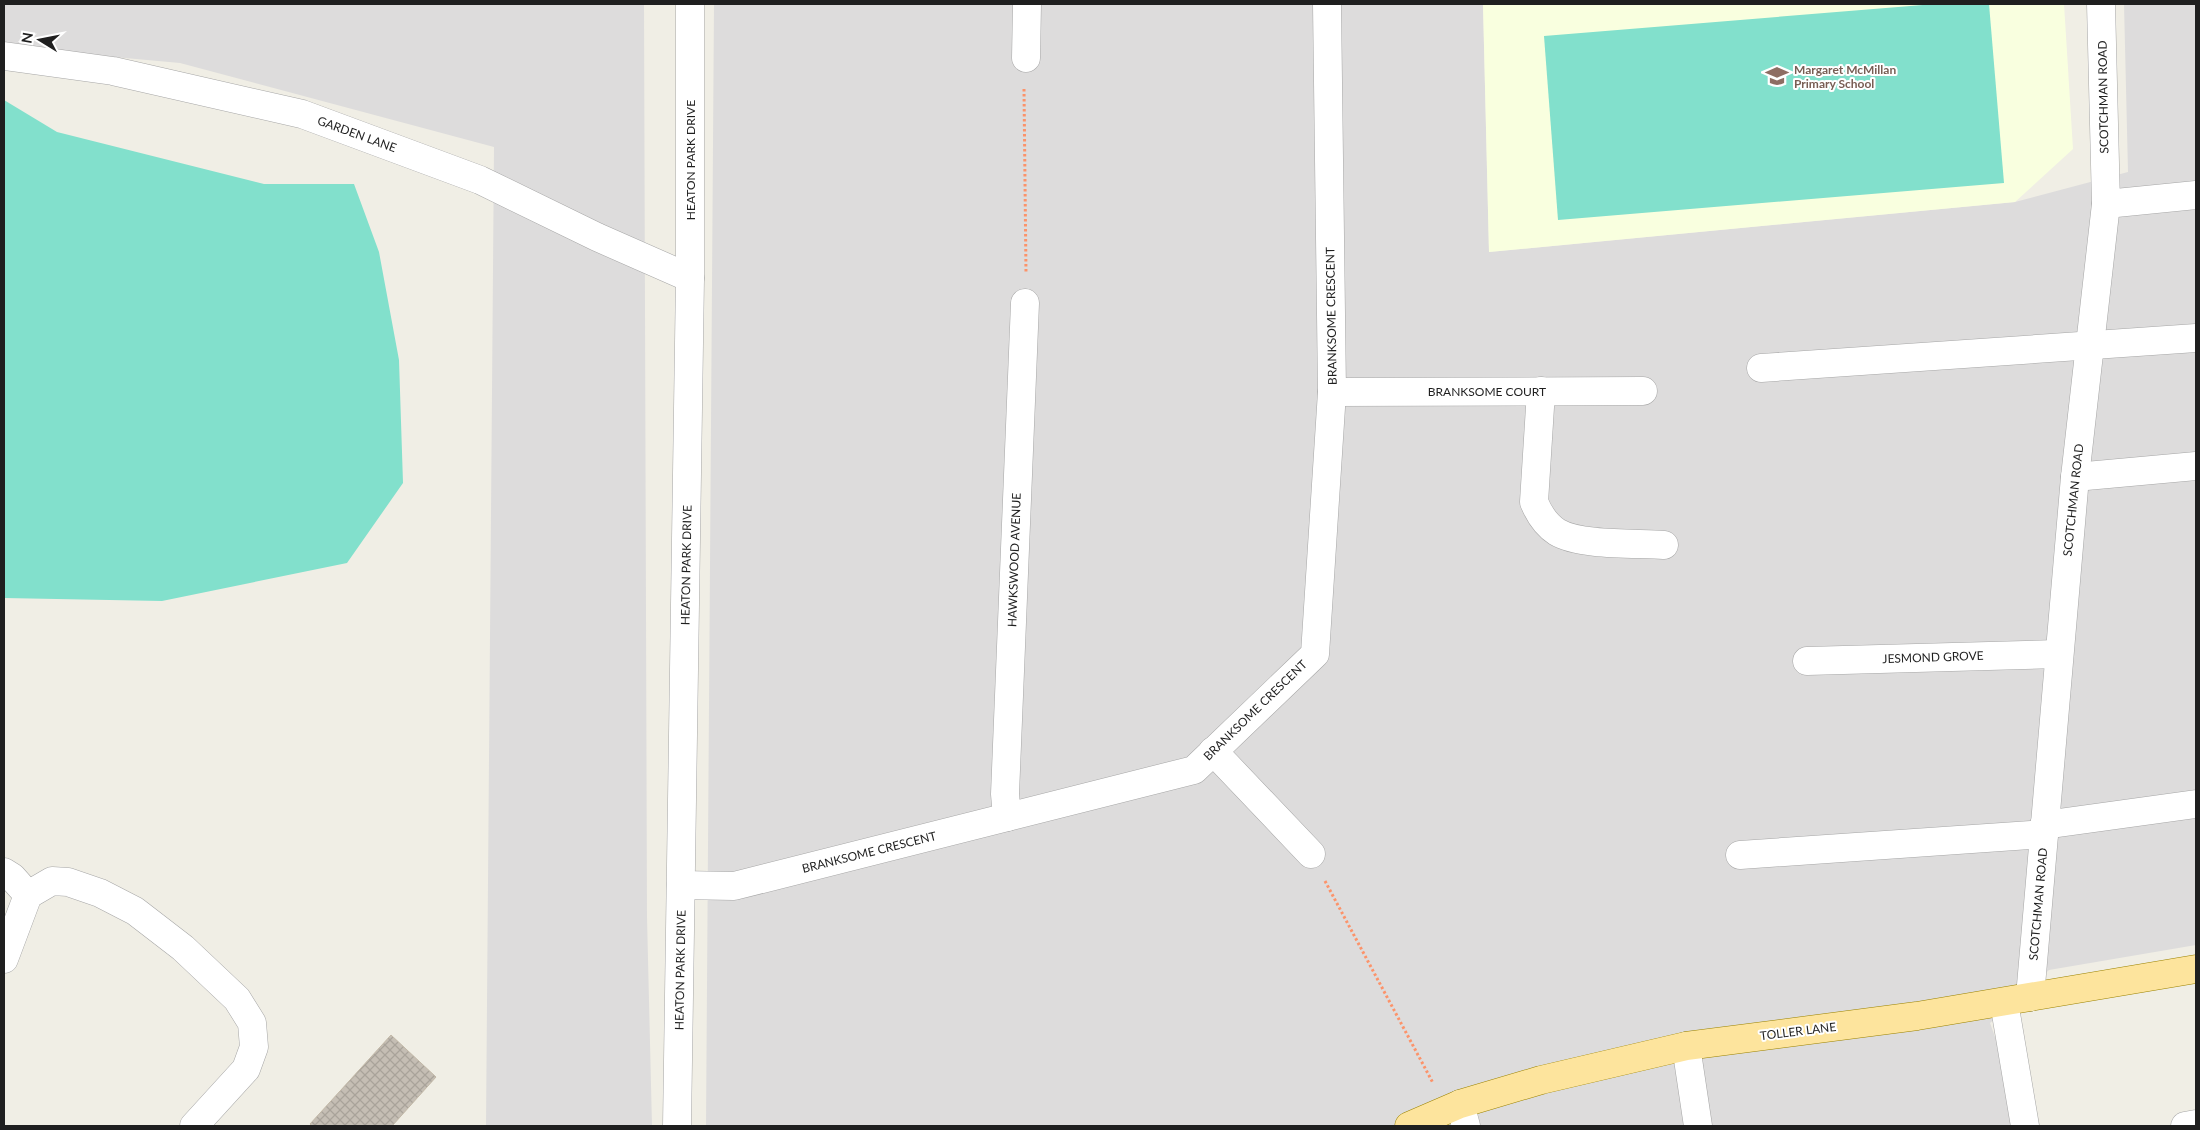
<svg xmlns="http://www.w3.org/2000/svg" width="2200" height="1130" font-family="Lato,sans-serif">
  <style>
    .residential { fill: #dddcdc }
    .education { fill: #f9ffdf }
    .pitch { fill: #82e0cc }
    .building { fill: url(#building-cross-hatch); stroke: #c2b8a7 }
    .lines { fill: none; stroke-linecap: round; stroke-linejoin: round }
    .minor-casing { stroke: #a6a6a6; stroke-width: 29 }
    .major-casing { stroke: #9a8200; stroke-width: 29 }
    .path { stroke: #fc936a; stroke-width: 3; stroke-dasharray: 2.5 2.5; stroke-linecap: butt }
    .minor { stroke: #fff; stroke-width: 28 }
    .major { stroke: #fde49d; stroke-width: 28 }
    .labels { text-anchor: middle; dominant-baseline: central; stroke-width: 4; stroke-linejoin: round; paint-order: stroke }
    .education-label { font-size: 12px; font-weight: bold; fill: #785e54; stroke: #fff; text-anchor: start }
    .street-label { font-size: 12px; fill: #1f1f1f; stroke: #fff }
  </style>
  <defs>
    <pattern id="building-cross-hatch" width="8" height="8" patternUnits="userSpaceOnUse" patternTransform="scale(1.25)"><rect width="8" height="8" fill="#c5beb4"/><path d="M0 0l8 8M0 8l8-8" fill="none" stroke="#a9a39a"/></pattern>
  </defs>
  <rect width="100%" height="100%" fill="#f0eee5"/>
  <g class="residential">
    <polygon points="4,4 644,4 647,917 652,1126 486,1126 494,147 180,63 4,47"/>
    <polygon points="714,4 1483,4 1489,252 2015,202 2128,172 2124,4 2196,4 2196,945 2049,970 1990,1023 2027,1126 706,1126"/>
  </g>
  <polygon class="education" points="1483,4 2064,4 2073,149 2015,202 1489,252"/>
  <g class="pitch">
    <polygon points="1935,4 1989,4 2004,183 1558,220 1544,36"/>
    <polygon points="4,100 57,132 264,184 354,184 379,252 399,360 403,483 347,563 162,601 4,598"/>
  </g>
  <polygon class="building" points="391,1035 436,1077 392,1126 312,1126 310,1124"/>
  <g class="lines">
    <defs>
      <g id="minor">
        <polyline points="4,56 113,71 302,114 480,180 597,237 690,278"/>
        <polyline points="1026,58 1027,4"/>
        <polyline points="2106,204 2196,195"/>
        <polyline points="1761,368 2196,338"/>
        <path d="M1541,391L1534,502C1539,514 1546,525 1557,532C1580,546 1637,543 1664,545"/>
        <polyline points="1332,392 1643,391"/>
        <polyline points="2075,477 2196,466"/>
        <polyline points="1807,661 2058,654"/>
        <polyline points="1213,751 1311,854"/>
        <polyline points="1007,817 1005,794 1025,303"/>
        <polyline points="2044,825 2196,804"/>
        <polyline points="1740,855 2044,834"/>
        <polyline points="4,872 12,877 28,895"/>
        <polyline points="681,885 734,886 1194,770 1315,654 1332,392 1327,4"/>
        <polyline points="4,959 28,895 52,881 68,882 100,893 135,911 183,948 237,999 252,1023 254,1047 246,1069 194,1126"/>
        <polyline points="2030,997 2075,477 2106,204 2101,4"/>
        <polyline points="2004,1002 2025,1126"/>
        <polyline points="1686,1046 1698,1126"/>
        <polyline points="1460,1104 1466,1126"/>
        <polyline points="677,1126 690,278 690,4"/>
        <polyline points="2185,1126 2196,1124"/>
      </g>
      <polyline id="major" points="1409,1126 1460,1104 1541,1080 1686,1046 1917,1016 2196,969"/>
    </defs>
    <use href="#minor" class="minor-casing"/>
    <use href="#major" class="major-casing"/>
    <g class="path">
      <polyline points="1024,89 1026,273"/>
      <polyline points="1325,881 1433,1083"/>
    </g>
    <use href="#minor" class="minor"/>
    <use href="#major" class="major"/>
  </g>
  <defs>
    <symbol id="school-bare" viewBox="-9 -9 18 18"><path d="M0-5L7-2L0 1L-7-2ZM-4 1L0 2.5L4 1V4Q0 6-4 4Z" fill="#8d6e63" stroke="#fff" stroke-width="2.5" paint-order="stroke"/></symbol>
  </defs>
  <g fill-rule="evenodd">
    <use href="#school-bare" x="1761" y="60" width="32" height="32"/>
  </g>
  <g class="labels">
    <g class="education-label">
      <text x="1794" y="69">Margaret McMillan<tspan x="1794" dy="14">Primary School</tspan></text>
    </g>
    <g class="street-label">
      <text transform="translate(2103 97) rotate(-91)">SCOTCHMAN ROAD</text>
      <text transform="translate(357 134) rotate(20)">GARDEN LANE</text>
      <text transform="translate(690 160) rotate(-90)">HEATON PARK DRIVE</text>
      <text transform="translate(1331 316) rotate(-91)">BRANKSOME CRESCENT</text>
      <text x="1487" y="391">BRANKSOME COURT</text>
      <text transform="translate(2073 500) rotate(-84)">SCOTCHMAN ROAD</text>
      <text transform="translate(1014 560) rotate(-88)">HAWKSWOOD AVENUE</text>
      <text transform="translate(686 565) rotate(-89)">HEATON PARK DRIVE</text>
      <text transform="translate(1933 657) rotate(-2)">JESMOND GROVE</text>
      <text transform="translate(1255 710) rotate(-44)">BRANKSOME CRESCENT</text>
      <text transform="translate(869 852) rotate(-14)">BRANKSOME CRESCENT</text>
      <text transform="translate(2038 904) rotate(-85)">SCOTCHMAN ROAD</text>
      <text transform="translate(680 970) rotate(-89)">HEATON PARK DRIVE</text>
      <text transform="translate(1798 1031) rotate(-7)">TOLLER LANE</text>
    </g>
  </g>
  <rect width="2200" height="1130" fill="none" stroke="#1f1f1f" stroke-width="10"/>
  <g transform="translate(40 40) rotate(280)" stroke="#ffffff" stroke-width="4" paint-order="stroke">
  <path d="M0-4L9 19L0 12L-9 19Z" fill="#1f1f1f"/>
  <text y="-8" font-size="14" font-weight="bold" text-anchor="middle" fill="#1f1f1f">N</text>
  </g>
</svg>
